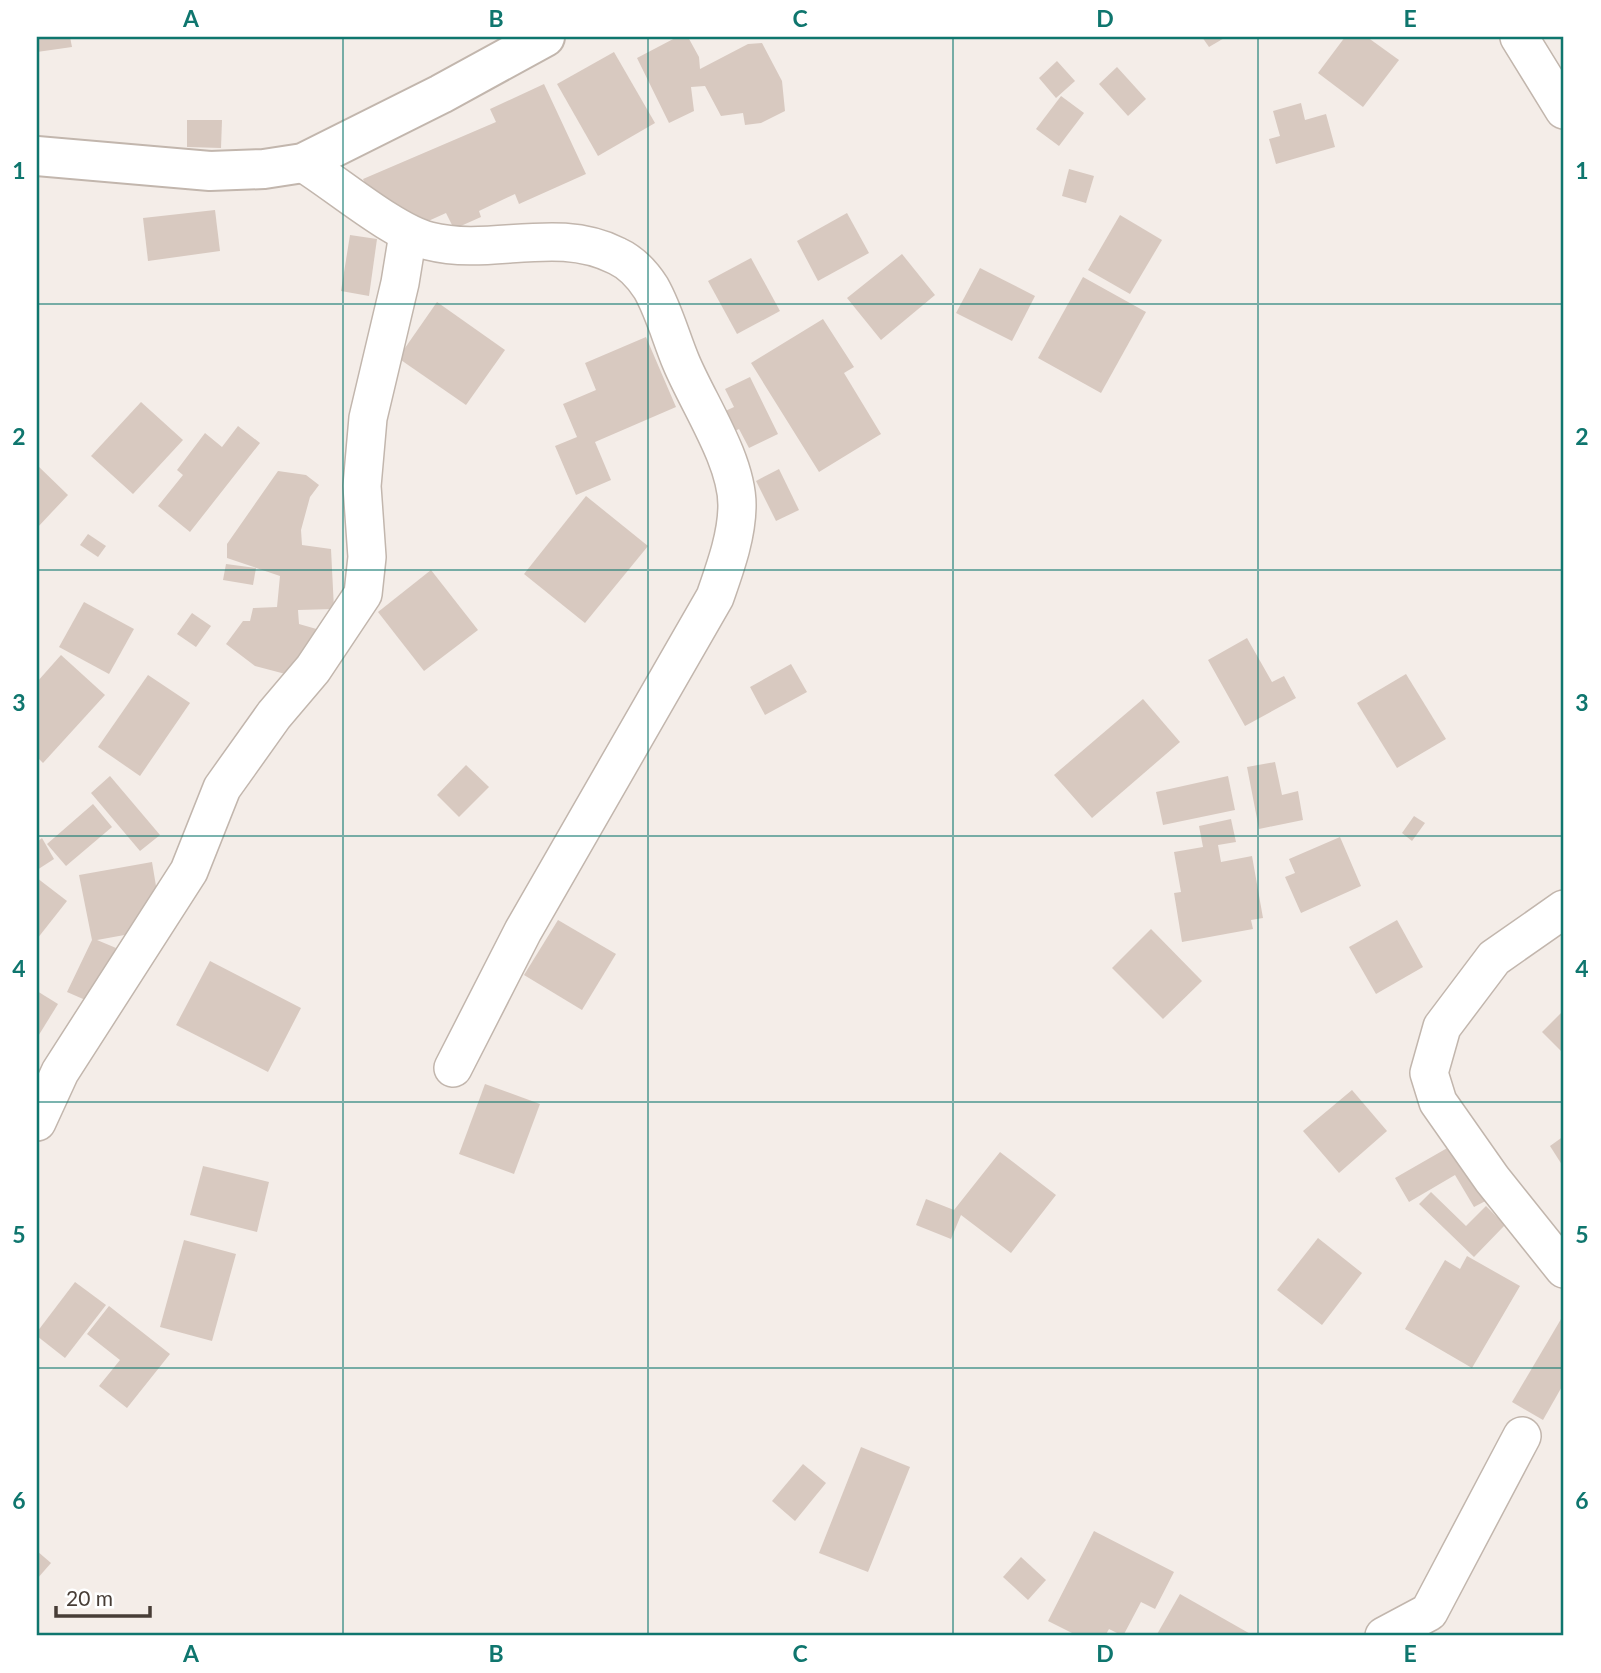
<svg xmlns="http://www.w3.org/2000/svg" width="1601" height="1673" font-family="Lato,sans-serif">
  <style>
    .building { fill: #d8c9c0 }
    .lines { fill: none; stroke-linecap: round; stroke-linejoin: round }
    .minor-casing { stroke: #c2b6ad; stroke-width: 40 }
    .tertiary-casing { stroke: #c2b6ad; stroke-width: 42 }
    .minor { stroke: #fff; stroke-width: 37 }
    .tertiary { stroke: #fff; stroke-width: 38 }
    .grid { fill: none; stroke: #0f766e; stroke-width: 2; stroke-opacity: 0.55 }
    .neatline { fill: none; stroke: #0f766e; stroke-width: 2.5 }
    .grid-label { font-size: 23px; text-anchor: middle; font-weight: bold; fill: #0f766e }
  </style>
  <rect width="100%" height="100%" fill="#f4ede8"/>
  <g class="building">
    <polygon points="37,37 70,37 72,47 37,52"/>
    <polygon points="677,37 688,37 699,57 700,69 748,44 762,43 782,81 785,111 761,123 745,125 743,113 721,116 705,86 691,87 694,111 669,123 637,58"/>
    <polygon points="1202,37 1226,37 1209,47"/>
    <polygon points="1345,37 1367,37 1399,60 1363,107 1318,73"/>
    <polygon points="614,52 655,123 598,156 557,84"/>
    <polygon points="1057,61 1075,81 1056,98 1039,78"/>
    <polygon points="1117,67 1146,99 1128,116 1099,84"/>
    <polygon points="544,84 586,174 519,204 515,194 479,211 481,217 454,229 446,213 404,232 383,223 363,179 496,122 490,109"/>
    <polygon points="1061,96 1084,113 1059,146 1036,129"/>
    <polygon points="1301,103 1305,120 1326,114 1335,147 1276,164 1269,139 1280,136 1273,111"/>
    <polygon points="187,120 222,120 221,148 187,147"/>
    <polygon points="1069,169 1094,176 1086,203 1062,196"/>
    <polygon points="215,210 220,251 148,261 143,218"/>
    <polygon points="847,213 869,253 818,281 797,241"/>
    <polygon points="1120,215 1162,240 1130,294 1088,270"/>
    <polygon points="350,235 377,239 369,296 341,291"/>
    <polygon points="902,254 935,295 881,340 847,298"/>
    <polygon points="751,258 780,311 737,334 708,281"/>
    <polygon points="980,268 1035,296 1012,341 956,313"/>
    <polygon points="1083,277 1146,312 1101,393 1038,358"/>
    <polygon points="437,302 505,350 466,405 398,358"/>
    <polygon points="823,319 854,367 844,373 881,434 819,472 751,363"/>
    <polygon points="646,337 676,407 595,442 611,480 576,495 555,446 577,437 563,404 596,390 585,363"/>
    <polygon points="750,377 778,434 749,448 739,429 718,439 708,419 734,407 725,389"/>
    <polygon points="141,402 183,440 133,494 91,456"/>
    <polygon points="238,426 260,443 190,532 158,506 183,475 177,470 205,433 222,447"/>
    <polygon points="37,465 68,495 37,528"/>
    <polygon points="779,469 799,510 776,521 756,481"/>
    <polygon points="278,471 306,475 319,485 310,497 301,530 302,545 331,549 334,609 298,610 299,624 320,630 293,676 255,666 226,644 243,621 250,621 253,608 277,607 280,576 227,558 227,544"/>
    <polygon points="586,496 648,546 585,623 524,574"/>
    <polygon points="88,534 106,546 98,557 80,545"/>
    <polygon points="226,564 256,568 253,585 223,580"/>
    <polygon points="431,570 478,630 424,671 378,612"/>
    <polygon points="84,602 134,629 109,674 59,647"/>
    <polygon points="192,613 211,626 196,647 177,634"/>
    <polygon points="1247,638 1272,682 1284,676 1296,698 1245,726 1208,660"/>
    <polygon points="61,655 105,695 43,763 37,757 37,682"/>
    <polygon points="791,664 807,692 765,715 750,687"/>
    <polygon points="1406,674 1446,739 1397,768 1357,703"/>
    <polygon points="148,675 190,703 140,776 98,747"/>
    <polygon points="1143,699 1180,742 1092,818 1054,775"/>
    <polygon points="1275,762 1282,795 1298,791 1303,820 1259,829 1247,767"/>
    <polygon points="466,765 489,787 459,817 437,795"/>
    <polygon points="110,776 160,835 140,851 91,793"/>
    <polygon points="1228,776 1235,810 1163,825 1156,792"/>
    <polygon points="93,804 112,827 66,866 47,844"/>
    <polygon points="1414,816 1425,823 1412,841 1402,833"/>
    <polygon points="1231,819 1236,842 1218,845 1221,862 1252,856 1263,918 1251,920 1253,929 1182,942 1174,893 1181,892 1174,852 1203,847 1199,826"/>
    <polygon points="1340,837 1361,886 1301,913 1285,877 1295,873 1289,859"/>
    <polygon points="42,838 54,859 37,870 37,842"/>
    <polygon points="152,862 163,928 97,940 116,948 90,1002 67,992 92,940 79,875"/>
    <polygon points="37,878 67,901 37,939"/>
    <polygon points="558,920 616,954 582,1010 524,975"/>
    <polygon points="1397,920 1423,967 1376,994 1349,947"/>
    <polygon points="1151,929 1202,981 1163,1019 1112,968"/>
    <polygon points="210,961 301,1008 268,1072 176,1025"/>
    <polygon points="37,991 58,1004 37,1038"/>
    <polygon points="1564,1010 1564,1054 1542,1032"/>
    <polygon points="485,1084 540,1104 514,1174 459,1154"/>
    <polygon points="1352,1090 1387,1131 1339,1173 1303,1131"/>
    <polygon points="1564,1136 1564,1168 1550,1146"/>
    <polygon points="1449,1147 1495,1196 1474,1207 1455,1175 1409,1202 1395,1178"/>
    <polygon points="1000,1152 1056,1195 1011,1253 961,1215 951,1239 916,1225 926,1199 954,1210"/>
    <polygon points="203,1166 269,1182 257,1232 190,1215"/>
    <polygon points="1431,1192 1466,1226 1486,1206 1505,1225 1474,1257 1419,1204"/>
    <polygon points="1318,1238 1362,1273 1322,1325 1277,1290"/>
    <polygon points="184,1240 236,1254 212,1341 160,1327"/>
    <polygon points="1467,1256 1520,1286 1472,1368 1405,1329 1445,1260 1460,1269"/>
    <polygon points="75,1282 106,1305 65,1358 37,1336 37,1332"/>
    <polygon points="109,1306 170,1354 127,1408 99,1386 120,1360 87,1334"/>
    <polygon points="1564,1314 1564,1383 1543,1420 1512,1402"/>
    <polygon points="861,1447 910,1467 868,1572 819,1553"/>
    <polygon points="803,1464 826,1483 795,1521 772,1501"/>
    <polygon points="1094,1531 1174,1572 1155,1609 1141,1602 1123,1636 1109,1629 1105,1636 1078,1636 1048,1621"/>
    <polygon points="37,1551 51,1563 37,1579"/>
    <polygon points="1021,1557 1046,1580 1028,1600 1003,1577"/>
    <polygon points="1180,1594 1254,1636 1156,1636"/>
  </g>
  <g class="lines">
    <defs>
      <g id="minor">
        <polyline points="1519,37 1564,110"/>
        <path d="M303,163C337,184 393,232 429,241C492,257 556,225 617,256C632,263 642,274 651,288C664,311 671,338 681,362C698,403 737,460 737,505C737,536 725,568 715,597L523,931L453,1068"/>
        <polyline points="1564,909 1494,958 1442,1027 1429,1073 1438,1102 1492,1179 1564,1269"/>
        <polyline points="37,1122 60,1072 189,871 222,788 274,715 313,669 363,594 367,557 362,486 368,418 400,283 408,234"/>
        <polyline points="1384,1636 1429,1612 1522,1436"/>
      </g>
      <polyline id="tertiary" points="37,156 210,171 264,169 303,163 441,94 545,37"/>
    </defs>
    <use href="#minor" class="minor-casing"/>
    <use href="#tertiary" class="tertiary-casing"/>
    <use href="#minor" class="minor"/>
    <use href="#tertiary" class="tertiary"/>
  </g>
  <path class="grid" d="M343,37V1636M648,37V1636M953,37V1636M1258,37V1636M37,304H1564M37,570H1564M37,836H1564M37,1102H1564M37,1368H1564"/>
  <rect width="1601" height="1673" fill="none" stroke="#ffffff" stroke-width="77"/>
  <path d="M56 1606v10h94v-10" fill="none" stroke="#473d36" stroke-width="3.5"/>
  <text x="66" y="1606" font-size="21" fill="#473d36" stroke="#ffffff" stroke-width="5" paint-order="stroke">20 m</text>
  <rect x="38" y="38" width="1524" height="1596" class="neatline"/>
  <g class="grid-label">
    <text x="191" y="27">A</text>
    <text x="496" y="27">B</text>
    <text x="800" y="27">C</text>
    <text x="1105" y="27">D</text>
    <text x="1410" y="27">E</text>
    <text x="19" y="179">1</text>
    <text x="1582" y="179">1</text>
    <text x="19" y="445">2</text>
    <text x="1582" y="445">2</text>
    <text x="19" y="711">3</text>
    <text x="1582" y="711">3</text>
    <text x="19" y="977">4</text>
    <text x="1582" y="977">4</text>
    <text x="19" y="1243">5</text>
    <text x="1582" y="1243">5</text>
    <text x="19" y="1509">6</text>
    <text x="1582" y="1509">6</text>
    <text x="191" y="1662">A</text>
    <text x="496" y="1662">B</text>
    <text x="800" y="1662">C</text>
    <text x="1105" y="1662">D</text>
    <text x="1410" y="1662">E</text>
  </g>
</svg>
